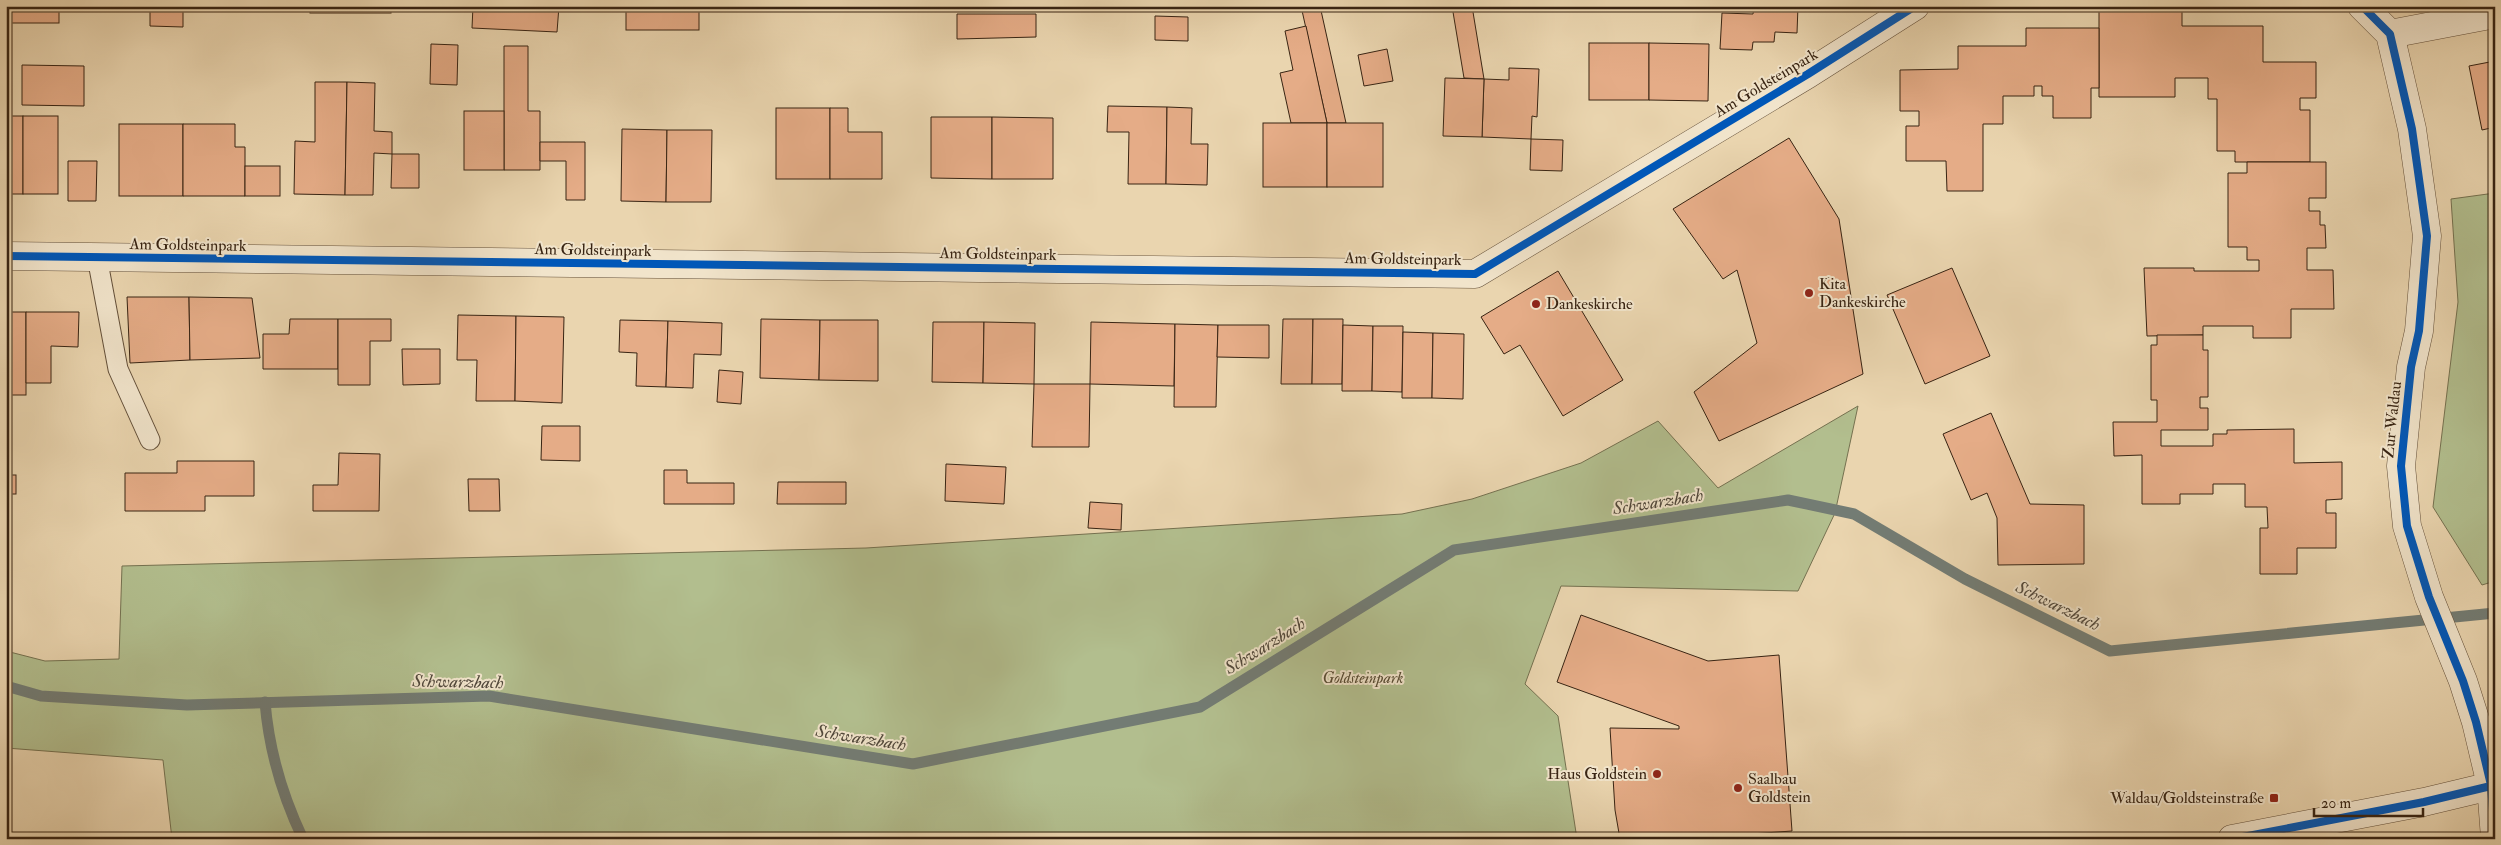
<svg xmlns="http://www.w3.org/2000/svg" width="2501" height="845" font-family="'IM FELL Double Pica',serif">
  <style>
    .green { fill: #b2be8e; stroke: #757150 }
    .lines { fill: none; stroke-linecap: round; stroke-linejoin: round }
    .stream { stroke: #737c74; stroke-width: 11 }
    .building { fill: #e5ac87; stroke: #382413 }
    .lane-casing { stroke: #64503a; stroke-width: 21 }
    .street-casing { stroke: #64503a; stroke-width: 29 }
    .lane { stroke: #f1e4cb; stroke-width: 19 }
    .street { stroke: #f1e4cb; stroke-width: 28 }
    .cycleway-casing { stroke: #f1e4cb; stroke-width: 11 }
    .cycleway { stroke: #0057b8; stroke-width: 8 }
    .poi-dot { fill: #8f2418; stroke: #f1e4cb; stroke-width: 2 }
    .labels { text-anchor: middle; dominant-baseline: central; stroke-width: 4; stroke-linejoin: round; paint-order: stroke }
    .street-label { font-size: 16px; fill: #382413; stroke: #f1e4cb }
    .poi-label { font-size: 16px; fill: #382413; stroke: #f1e4cb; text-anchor: start }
    .park-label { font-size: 16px; font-style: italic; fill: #564a32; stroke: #f1e4cb }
    .water-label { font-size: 18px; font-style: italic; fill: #51483b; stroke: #f1e4cb }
  </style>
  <rect width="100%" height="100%" fill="#ead5af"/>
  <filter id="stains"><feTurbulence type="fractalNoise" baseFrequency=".004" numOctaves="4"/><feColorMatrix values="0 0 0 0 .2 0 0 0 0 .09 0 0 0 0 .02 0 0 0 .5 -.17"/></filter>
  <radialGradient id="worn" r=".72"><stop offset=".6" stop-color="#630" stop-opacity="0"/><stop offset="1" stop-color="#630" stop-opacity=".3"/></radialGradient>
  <g class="green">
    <polygon points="2495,193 2495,581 2482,585 2433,507 2458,302 2451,199"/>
    <polygon points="1858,406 1835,513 1798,591 1561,586 1525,684 1558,716 1577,839 172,839 163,760 6,748 6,651 45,661 119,659 122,566 866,548 1402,514 1472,499 1581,463 1658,421 1718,488"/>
  </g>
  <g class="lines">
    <g class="stream">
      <polyline points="6,686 41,696 187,705 489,696 913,764 1200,707 1454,550 1788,500 1854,514 1965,579 2110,651 2495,613"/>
      <path d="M265,702C269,750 282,795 303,839"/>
    </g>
  </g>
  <g class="building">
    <rect x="6" y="6" width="53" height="17"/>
    <polygon points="150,6 183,6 183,27 150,26"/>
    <rect x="310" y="6" width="81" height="7"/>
    <polygon points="473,6 559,6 557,32 472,28"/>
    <rect x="626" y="6" width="73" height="24"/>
    <polygon points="1301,6 1320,6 1346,123 1327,123"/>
    <polygon points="1452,6 1472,6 1484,79 1464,78"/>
    <polygon points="1754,6 1798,6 1797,33 1775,32 1774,42 1753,42 1752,50 1720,49 1722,13 1753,14"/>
    <polygon points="2099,7 2182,7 2182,26 2263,26 2263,62 2316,62 2316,98 2300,98 2300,110 2310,110 2310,162 2235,162 2235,151 2217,151 2217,99 2208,99 2208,78 2175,78 2175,97 2099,97"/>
    <polygon points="957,14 1036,14 1036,37 957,39"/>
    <polygon points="1155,16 1188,17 1188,41 1155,40"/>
    <polygon points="1306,26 1327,123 1291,123 1280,73 1293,70 1285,31"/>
    <polygon points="2026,28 2099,28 2099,88 2091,88 2091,118 2053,118 2053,96 2042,96 2042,86 2034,86 2034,96 2003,96 2003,124 1983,124 1983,191 1947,191 1946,161 1906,161 1906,126 1919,126 1919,111 1900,111 1900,70 1958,69 1958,46 2026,46"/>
    <rect x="1589" y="43" width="60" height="57"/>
    <polygon points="1649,43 1709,44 1708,101 1649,100"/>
    <polygon points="431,44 458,45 457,85 430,84"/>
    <polygon points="504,46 528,46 528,111 540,111 540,170 504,170"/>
    <polygon points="1387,49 1393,81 1364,86 1358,55"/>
    <polygon points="2495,61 2495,127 2482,130 2469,66"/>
    <polygon points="22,65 84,66 84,106 22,105"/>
    <polygon points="1509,68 1539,69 1537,117 1532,116 1531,139 1482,137 1484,79 1509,80"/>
    <polygon points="1445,78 1484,79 1482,137 1443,136"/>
    <polygon points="315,82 347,82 345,195 294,194 295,141 315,142"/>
    <polygon points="347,82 375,83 374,131 392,132 392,154 374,153 373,195 345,195"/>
    <polygon points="1108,106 1167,107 1166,184 1128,184 1129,132 1107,132"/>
    <polygon points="1167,107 1192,108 1191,144 1208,144 1207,185 1166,184"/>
    <rect x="776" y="108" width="54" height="71"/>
    <polygon points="830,108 848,108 848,132 882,132 882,179 830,179"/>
    <rect x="464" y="111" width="40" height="59"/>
    <rect x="6" y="116" width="17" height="78"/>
    <rect x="23" y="116" width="35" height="78"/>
    <polygon points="931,117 992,117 992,179 931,178"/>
    <polygon points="992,117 1053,118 1053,179 992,179"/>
    <rect x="1263" y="123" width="64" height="64"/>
    <rect x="1327" y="123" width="56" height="64"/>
    <rect x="119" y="124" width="64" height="72"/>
    <polygon points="183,124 235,124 235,147 245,147 245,196 183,196"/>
    <polygon points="622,129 667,130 666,202 621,201"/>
    <polygon points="667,130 712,130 711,202 666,202"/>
    <polygon points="1789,138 1839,219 1863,374 1719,441 1694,392 1757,343 1737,270 1723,279 1673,209"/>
    <polygon points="1531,139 1563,140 1562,171 1530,170"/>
    <polygon points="540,142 585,142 585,200 566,200 566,161 540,161"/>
    <polygon points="392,154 419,154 419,188 391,188"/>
    <polygon points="68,161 97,161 96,201 68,201"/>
    <polygon points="2247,162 2326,162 2326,198 2309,198 2309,211 2320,211 2320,225 2325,225 2326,248 2307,248 2307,270 2333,270 2334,309 2291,309 2291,338 2253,338 2253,326 2203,326 2203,335 2147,336 2144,268 2194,268 2194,271 2259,271 2259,260 2247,260 2247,247 2228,247 2228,173 2247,173"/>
    <rect x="245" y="166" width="35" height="30"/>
    <polygon points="1952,268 1990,356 1925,384 1887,295"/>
    <polygon points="1558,271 1623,380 1563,416 1520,345 1504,354 1481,317"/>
    <polygon points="127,297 189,297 190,360 130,363"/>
    <polygon points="189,297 252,298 260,358 190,360"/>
    <rect x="6" y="312" width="20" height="83"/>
    <polygon points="26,312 79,312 78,347 51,346 51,383 26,383"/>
    <polygon points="458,315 516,316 515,401 476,401 477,360 457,360"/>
    <polygon points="516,316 564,317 562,403 515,401"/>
    <polygon points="290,319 338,319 338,369 263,369 263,334 289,334"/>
    <polygon points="338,319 391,319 391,341 370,341 370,385 338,385"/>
    <polygon points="761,319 820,320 819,380 760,378"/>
    <polygon points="1283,319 1313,319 1312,384 1281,384"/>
    <polygon points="1313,319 1343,319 1342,384 1312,384"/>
    <polygon points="620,320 668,321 666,387 636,386 637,353 619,352"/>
    <polygon points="820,320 878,320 878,381 819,380"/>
    <polygon points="668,321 722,323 721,355 694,354 693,388 666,387"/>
    <polygon points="933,322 984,322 983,383 932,382"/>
    <polygon points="984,322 1035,323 1034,384 983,383"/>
    <polygon points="1091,322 1175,324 1174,386 1090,384"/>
    <polygon points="1175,324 1218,325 1216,407 1174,407"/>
    <polygon points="1218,325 1269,325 1269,358 1217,357"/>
    <polygon points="1343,325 1373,326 1372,391 1342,391"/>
    <polygon points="1373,326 1403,326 1402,392 1372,391"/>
    <polygon points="1403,332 1433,333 1432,398 1402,398"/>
    <polygon points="1433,333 1464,334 1463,399 1432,398"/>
    <polygon points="2157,335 2203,335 2203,350 2208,350 2208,397 2200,397 2200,408 2208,408 2208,430 2161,430 2161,446 2213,446 2213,434 2227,434 2227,430 2294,429 2294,463 2342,462 2342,499 2326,500 2326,513 2336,513 2336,548 2297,548 2297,574 2260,574 2260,528 2268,528 2267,507 2245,507 2245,484 2213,484 2213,494 2180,494 2180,504 2142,504 2142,455 2114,456 2113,422 2157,422 2157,400 2151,400 2151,345 2157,345"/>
    <polygon points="402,349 440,349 440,384 403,385"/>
    <polygon points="719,370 743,372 741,404 717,402"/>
    <polygon points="1034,384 1090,384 1089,447 1032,447"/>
    <polygon points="1991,413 2030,504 2084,505 2084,564 1998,565 1997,518 1987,493 1971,500 1943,434"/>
    <polygon points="542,426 580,426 580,461 541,460"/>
    <polygon points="339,453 380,454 379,511 313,511 313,485 338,485"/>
    <polygon points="177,461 254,461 254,496 205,496 205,511 125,511 125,473 177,473"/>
    <polygon points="946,464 1006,467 1004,504 945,501"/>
    <polygon points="664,470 687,470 687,483 734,483 734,504 664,504"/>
    <rect x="6" y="475" width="10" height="19"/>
    <polygon points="468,479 499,479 500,511 469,511"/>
    <polygon points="778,482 846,482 846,504 777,504"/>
    <polygon points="1090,502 1122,504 1121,530 1088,528"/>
    <polygon points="1581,615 1708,661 1779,655 1792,831 1737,835 1738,839 1620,839 1615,810 1610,728 1679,729 1679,726 1557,682"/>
  </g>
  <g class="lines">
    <defs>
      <polyline id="lane" points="97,257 118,369 150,440"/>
      <g id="street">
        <polyline points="2362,6 2390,34 2412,129 2427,236 2419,331 2411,367 2401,466 2407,526 2429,597 2463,681 2476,722 2491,785 2495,838"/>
        <polyline points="2390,34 2495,14"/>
        <polyline points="6,256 1475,274 1808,74 1915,6"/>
        <polyline points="2232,839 2424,802 2495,785"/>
      </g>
    </defs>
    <use href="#lane" class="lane-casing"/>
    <use href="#street" class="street-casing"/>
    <use href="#lane" class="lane"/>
    <use href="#street" class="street"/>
    <defs>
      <g id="cycleway">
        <polyline points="2362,6 2390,34 2412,129 2427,236 2419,331 2411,367 2401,466 2407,526 2429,597 2463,681 2476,722 2491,785 2495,838"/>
        <polyline points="6,256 1475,274 1808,74 1915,6"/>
        <polyline points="2232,839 2424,802 2495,785"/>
      </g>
    </defs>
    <use href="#cycleway" class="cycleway-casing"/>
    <use href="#cycleway" class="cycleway"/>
  </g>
  <g class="poi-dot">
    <circle cx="1809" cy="293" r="5"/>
    <circle cx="1536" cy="304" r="5"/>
    <circle cx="1657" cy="774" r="5"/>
    <circle cx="1738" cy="788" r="5"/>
    <rect x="2269" y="793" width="10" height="10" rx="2.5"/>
  </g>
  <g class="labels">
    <g class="street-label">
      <text transform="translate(1766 83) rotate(-31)">Am Goldsteinpark</text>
      <text transform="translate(188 245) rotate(1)">Am Goldsteinpark</text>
      <text transform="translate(593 250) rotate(1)">Am Goldsteinpark</text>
      <text transform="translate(998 254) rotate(1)">Am Goldsteinpark</text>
      <text transform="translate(1403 259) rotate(1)">Am Goldsteinpark</text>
      <text transform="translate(2392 420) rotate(-84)">Zur Waldau</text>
    </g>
    <g class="poi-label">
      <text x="1819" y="284">Kita<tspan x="1819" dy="18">Dankeskirche</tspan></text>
      <text x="1546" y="304">Dankeskirche</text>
      <text x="1647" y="774" text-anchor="end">Haus Goldstein</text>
      <text x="1748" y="779">Saalbau<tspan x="1748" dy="18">Goldstein</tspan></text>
      <text x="2264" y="798" text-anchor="end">Waldau/Goldsteinstraße</text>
    </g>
    <g class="park-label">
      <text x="1363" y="678">Goldsteinpark</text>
    </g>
    <g class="water-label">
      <text transform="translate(1658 502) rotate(-9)">Schwarzbach</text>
      <text transform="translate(2058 606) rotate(26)">Schwarzbach</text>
      <text transform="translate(1265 646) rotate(-32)">Schwarzbach</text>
      <text transform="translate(458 682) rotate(1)">Schwarzbach</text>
      <text transform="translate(861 738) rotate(9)">Schwarzbach</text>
    </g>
  </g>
  <rect width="2501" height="845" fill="none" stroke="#ead5af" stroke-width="25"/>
  <rect x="8" y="8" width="2486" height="830" fill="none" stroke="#382413" stroke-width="2.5"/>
  <rect x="12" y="12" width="2476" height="820" fill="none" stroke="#382413"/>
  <path d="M2314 808v8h109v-8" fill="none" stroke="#382413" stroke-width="2.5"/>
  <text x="2321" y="808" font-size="15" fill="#382413" stroke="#f1e4cb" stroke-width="4" paint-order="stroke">20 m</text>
  <rect width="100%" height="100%" filter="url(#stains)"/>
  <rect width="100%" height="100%" fill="url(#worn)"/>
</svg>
